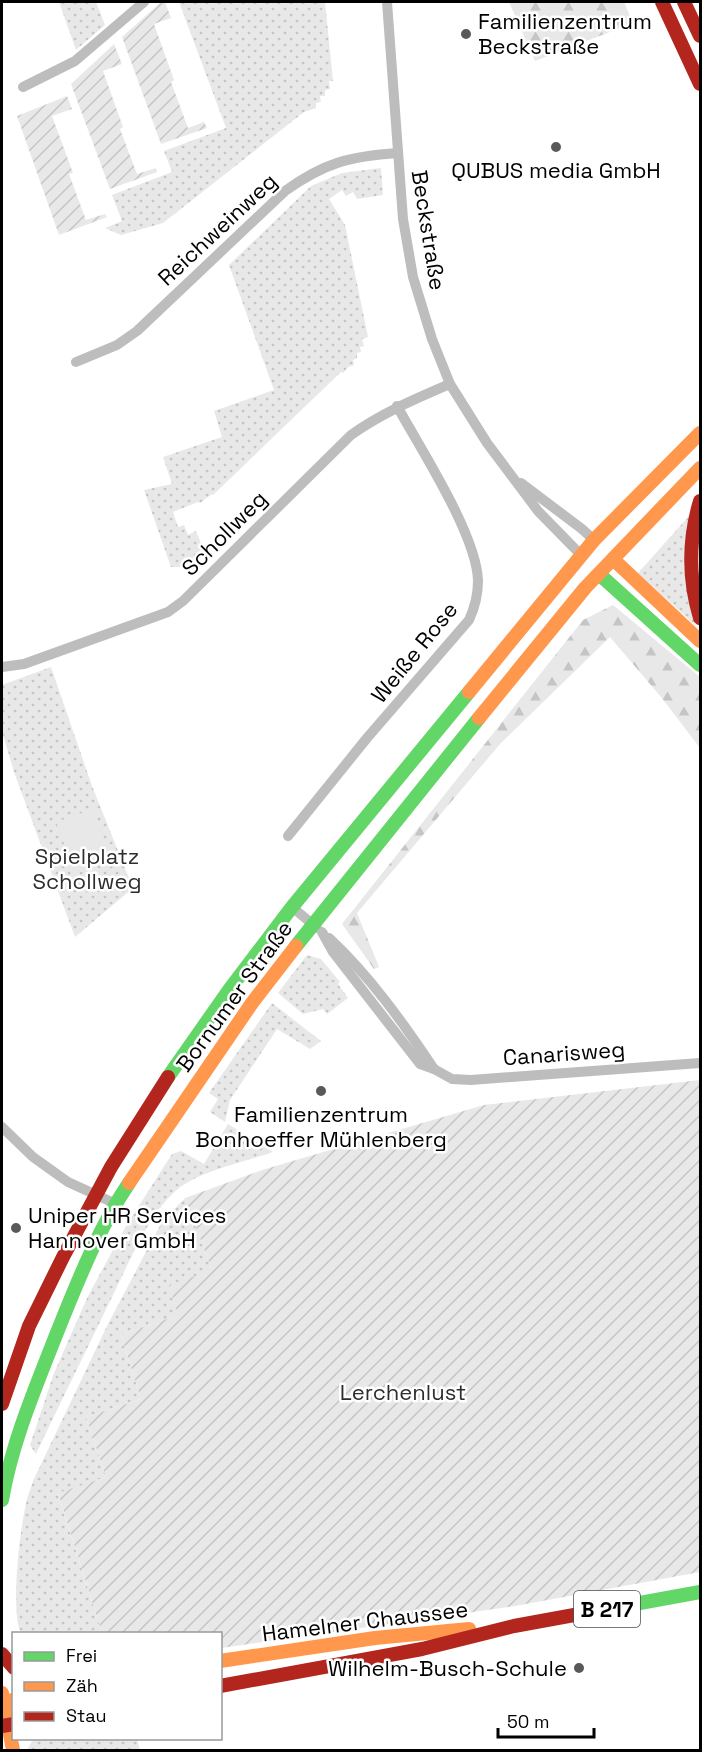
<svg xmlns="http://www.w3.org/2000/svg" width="702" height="1752" font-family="'Space Grotesk',sans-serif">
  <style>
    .grass { fill: url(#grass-dots) }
    .forest { fill: url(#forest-firs) }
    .garden { fill: url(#garden-furrows) }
    .pitch { fill: #e8e8e8 }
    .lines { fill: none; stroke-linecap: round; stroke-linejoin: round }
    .street { stroke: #bdbdbd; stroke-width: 10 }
    .fast { stroke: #63d668; stroke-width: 14 }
    .slow { stroke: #ff974d; stroke-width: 14 }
    .jam { stroke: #b3261e; stroke-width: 14 }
    .poi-dot { fill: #595959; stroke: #fff; stroke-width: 2 }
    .labels { text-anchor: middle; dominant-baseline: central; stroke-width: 5; stroke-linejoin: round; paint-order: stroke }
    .shield { fill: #fff; stroke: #4c4c4c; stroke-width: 1.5 }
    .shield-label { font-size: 21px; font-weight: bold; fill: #000 }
    .poi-label { font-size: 22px; fill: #000; stroke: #fff; text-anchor: start }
    .street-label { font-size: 22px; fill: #000; stroke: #fff }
    .park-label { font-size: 22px; fill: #2d2d2d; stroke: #fff }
  </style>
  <defs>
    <pattern id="grass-dots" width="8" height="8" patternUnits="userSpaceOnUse" patternTransform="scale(1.5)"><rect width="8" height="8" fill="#e8e8e8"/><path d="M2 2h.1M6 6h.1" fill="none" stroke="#c5c5c5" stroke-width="1.8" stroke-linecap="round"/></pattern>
    <pattern id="forest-firs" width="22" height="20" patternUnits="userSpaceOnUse" patternTransform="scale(1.5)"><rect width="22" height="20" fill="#e8e8e8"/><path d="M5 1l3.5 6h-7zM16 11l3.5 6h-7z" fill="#c5c5c5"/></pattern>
    <pattern id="garden-furrows" width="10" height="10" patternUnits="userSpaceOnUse" patternTransform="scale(1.5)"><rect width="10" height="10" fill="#e8e8e8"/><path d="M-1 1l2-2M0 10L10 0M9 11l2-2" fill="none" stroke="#c5c5c5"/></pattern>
  </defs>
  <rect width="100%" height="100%" fill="#fff"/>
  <g class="grass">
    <polygon points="59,2 96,2 105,25 76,50"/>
    <polygon points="179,2 325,2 333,81 329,81 330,89 325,90 325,96 320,96 321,102 316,103 316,108 304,112 163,223 121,235 105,228 122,221 112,195 172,172 164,151 226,128"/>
    <polygon points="381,168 383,195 357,199 353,192 346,196 342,190 329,199 345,225 368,337 362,339 364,346 360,347 361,352 357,353 357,358 353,360 354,365 348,367 343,373 341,372 213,495 212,494 200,503 198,502 173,512 178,527 184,525 188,535 196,531 203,548 184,567 171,567 144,490 172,484 163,457 222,437 214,411 274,390 229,265 311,186 342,173"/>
    <polygon points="690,515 695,625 638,573"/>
    <polygon points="51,667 92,786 133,888 75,937 14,772 2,731 2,685"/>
    <polygon points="307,955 321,959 340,982 338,984 348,998 327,1014 323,1009 303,1014 278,993"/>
    <polygon points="272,1003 321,1041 310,1049 277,1029 230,1100 225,1122 210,1112 218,1099 209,1093"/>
    <path d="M228,1124L273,1152C244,1162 203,1170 179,1188C149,1212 129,1263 112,1297C87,1349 61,1401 36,1454L30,1445L54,1373L88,1296L126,1226L172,1154L181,1151L204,1164Z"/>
    <path d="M185,1198L212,1270L179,1315L121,1335L141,1399L86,1417L106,1477L58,1494L102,1633H21C10,1612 20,1529 26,1504C27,1496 31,1489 33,1481L107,1326L149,1246L162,1222Z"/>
    <polygon points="39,1739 137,1739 140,1750 27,1750 32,1741"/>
  </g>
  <g class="forest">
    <polygon points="509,2 624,2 633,23 535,61"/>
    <polygon points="613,605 700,677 700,748 661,697 610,637 500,744 357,913 379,967 374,969 342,924 583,620"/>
  </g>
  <g class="garden">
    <polygon points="161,2 165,2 171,18 154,24 174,80 171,82 188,128 204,122 207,128 161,144 122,37"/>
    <polygon points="114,44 122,64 103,71 123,127 120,129 137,174 156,168 157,172 110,189 71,84"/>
    <polygon points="67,96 72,109 52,116 73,173 69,174 86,220 105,214 107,217 59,235 17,116"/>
    <polygon points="700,1080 700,1572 515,1606 221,1648 220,1634 102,1633 58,1493 106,1477 86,1417 141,1399 121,1335 178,1315 169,1285 212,1270 185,1198 262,1170 484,1105"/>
  </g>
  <polygon class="pitch" points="93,809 111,861 75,874 56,822"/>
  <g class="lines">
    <g class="street">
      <polyline points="387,2 403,219 413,277 432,339 450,384 487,443 538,511 581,555"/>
      <polyline points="23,87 75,61 144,2"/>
      <path d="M76,362L117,345L137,331L285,191C324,163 350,156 398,153"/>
      <polyline points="521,483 582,529 594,540"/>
      <path d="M2,667L24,664L168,612L183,601L351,435C382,413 415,399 450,384"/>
      <path d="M288,836L367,738L469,620C475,607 478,596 478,581C477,535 420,448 397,406"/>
      <polyline points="292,907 317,928"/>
      <polyline points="322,932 333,952 420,1064 434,1069 452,1079 471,1080 700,1063"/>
      <path d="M329,938C369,975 404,1024 434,1069"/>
      <polyline points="2,1127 33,1157 68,1182 116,1204"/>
    </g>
    <g class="fast">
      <polyline points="599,574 700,665"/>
      <polyline points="296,946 479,718"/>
      <polyline points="168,1077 229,990 292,907 469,692"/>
      <path d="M2,1500C12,1442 35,1389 56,1335C77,1283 98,1229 129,1183"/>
      <polyline points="607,1609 700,1592"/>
    </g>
    <g class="slow">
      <polyline points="613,559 700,641"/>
      <polyline points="469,692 594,540 700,433"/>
      <polyline points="479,718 585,588 700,468"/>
      <polyline points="129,1183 252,1003 296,946"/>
      <polyline points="220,1661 375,1638 469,1629"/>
      <polyline points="2,1693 13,1750"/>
      <polyline points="2,1702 14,1700"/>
    </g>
    <g class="jam">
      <polyline points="662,2 700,84"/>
      <polyline points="684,2 700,36"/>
      <path d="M700,501C688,541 688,578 700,618"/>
      <polyline points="2,1404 29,1326 63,1257 111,1167 168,1077"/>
      <polyline points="2,1654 14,1668"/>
      <polyline points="220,1686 422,1649 514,1626 607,1609"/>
      <polyline points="2,1726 14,1724"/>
    </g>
  </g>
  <g class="poi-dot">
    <circle cx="466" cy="34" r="6"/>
    <circle cx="556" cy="147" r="6"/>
    <circle cx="321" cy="1091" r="6"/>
    <circle cx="16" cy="1228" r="6"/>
    <circle cx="579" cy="1668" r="6"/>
  </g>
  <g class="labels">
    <rect class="shield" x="574" y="1591" width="66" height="36" rx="4.5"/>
    <g class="shield-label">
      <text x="607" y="1609">B 217</text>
    </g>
    <g class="poi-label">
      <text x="478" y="21">Familienzentrum<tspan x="478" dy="25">Beckstraße</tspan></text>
      <text x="556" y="170" text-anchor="middle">QUBUS media GmbH</text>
      <text x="321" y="1114" text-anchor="middle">Familienzentrum<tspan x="321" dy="25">Bonhoeffer Mühlenberg</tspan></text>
      <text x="28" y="1215">Uniper HR Services<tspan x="28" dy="25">Hannover GmbH</tspan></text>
      <text x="567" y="1668" text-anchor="end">Wilhelm-Busch-Schule</text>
    </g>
    <g class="street-label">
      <text transform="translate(217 229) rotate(-43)">Reichweinweg</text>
      <text transform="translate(429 230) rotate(81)">Beckstraße</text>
      <text transform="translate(224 533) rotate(-45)">Schollweg</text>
      <text transform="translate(414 652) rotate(-51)">Weiße Rose</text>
      <text transform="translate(234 996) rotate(-54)">Bornumer Straße</text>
      <text transform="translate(564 1053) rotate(-4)">Canarisweg</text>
      <text transform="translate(365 1621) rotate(-7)">Hamelner Chaussee</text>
    </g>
    <g class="park-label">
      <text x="87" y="856">Spielplatz<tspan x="87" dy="25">Schollweg</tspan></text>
      <text x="403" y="1392">Lerchenlust</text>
    </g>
  </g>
  <rect width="702" height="1752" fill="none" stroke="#000000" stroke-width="6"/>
  <rect x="12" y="1632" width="210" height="108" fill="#ffffff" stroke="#999999" stroke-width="1.5"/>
  <rect x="24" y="1652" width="30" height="9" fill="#63d668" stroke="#999999" stroke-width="1.5"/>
  <text x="66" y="1662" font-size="18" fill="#000000">Frei</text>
  <rect x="24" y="1682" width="30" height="9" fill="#ff974d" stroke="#999999" stroke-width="1.5"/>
  <text x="66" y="1692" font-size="18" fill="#000000">Zäh</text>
  <rect x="24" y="1712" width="30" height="9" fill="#b3261e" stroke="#999999" stroke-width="1.5"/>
  <text x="66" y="1722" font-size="18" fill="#000000">Stau</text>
  <path d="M498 1728v9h96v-9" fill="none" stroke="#000000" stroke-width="3"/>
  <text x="507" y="1728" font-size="18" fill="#000000" stroke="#ffffff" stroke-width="4.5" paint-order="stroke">50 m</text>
</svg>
